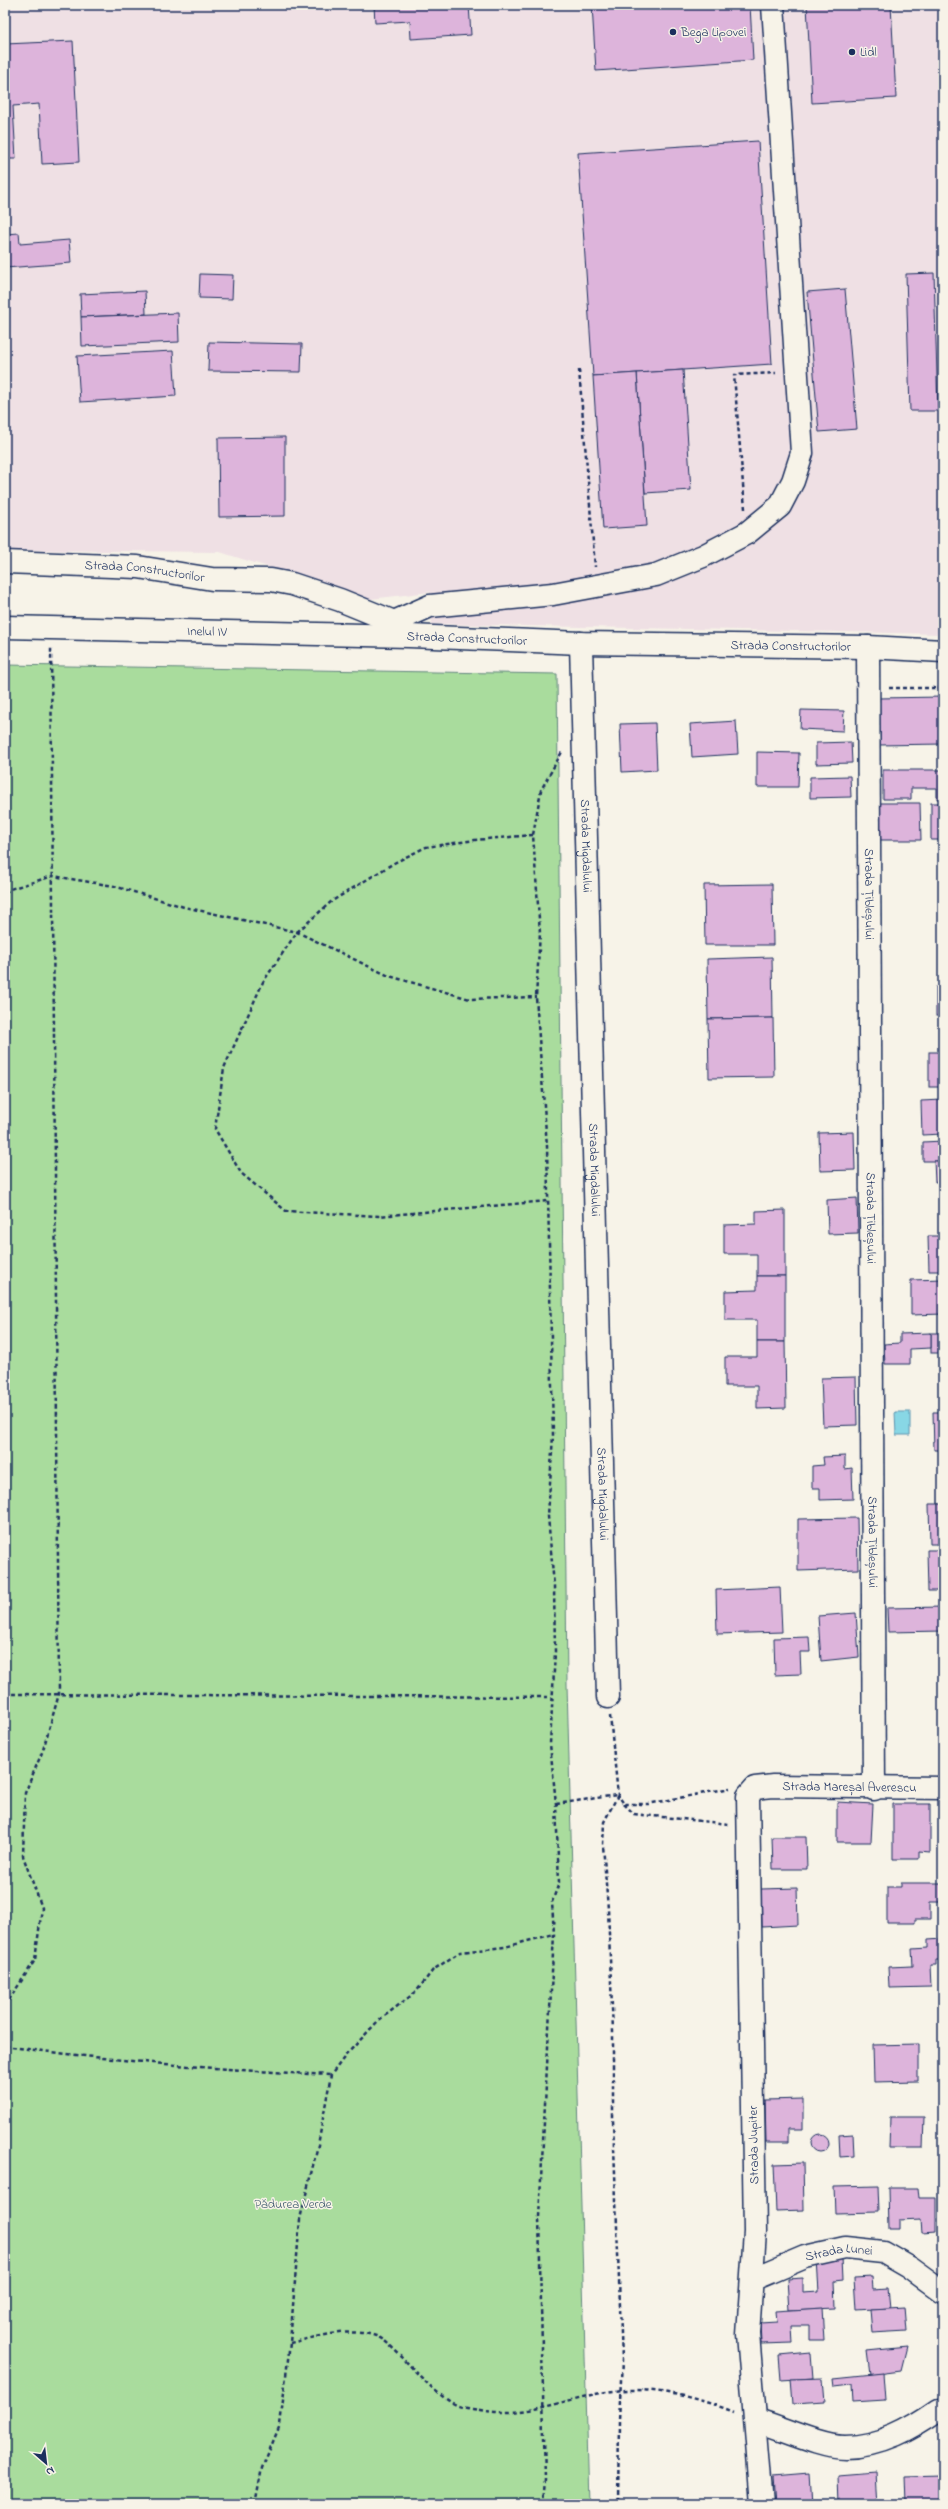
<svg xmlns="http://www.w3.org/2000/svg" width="948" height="2509" font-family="'Indie Flower',sans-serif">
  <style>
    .built { fill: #efe0e4 }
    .green { fill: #a9dc9d; stroke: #62867e }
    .water { fill: #88d7e5; stroke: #5c94af }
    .building { fill: #ddb4db; stroke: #1b2f5e }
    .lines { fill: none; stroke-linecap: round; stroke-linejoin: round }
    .minor-casing { stroke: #1b2f5e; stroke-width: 25 }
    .major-casing { stroke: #1b2f5e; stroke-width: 25 }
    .path { stroke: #1b2f5e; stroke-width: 2.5; stroke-dasharray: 4 3; stroke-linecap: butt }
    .minor { stroke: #f7f3e8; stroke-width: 22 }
    .major { stroke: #f7f3e8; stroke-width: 22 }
    .poi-dot { fill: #1b2f5e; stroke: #f7f3e8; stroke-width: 1.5 }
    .labels { text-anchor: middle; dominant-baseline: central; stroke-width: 3; stroke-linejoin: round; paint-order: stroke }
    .poi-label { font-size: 13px; fill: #1b2f5e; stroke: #f7f3e8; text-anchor: start }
    .street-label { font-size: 13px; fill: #1b2f5e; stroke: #f7f3e8 }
    .park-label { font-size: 13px; fill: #3e5a6e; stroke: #f7f3e8 }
  </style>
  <rect width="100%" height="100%" fill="#f7f3e8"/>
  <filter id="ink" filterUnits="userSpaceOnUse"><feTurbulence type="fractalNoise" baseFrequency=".025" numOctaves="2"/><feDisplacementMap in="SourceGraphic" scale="8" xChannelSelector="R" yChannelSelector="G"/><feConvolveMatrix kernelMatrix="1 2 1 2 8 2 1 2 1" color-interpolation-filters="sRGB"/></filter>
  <g filter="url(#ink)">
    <polygon class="built" points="5,5 943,5 943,634 432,624 430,592 362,600 309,580 220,552 5,550"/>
    <polygon class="green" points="5,665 557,674 567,1685 589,2504 5,2504"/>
    <polygon class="water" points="895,1412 910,1412 910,1435 896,1435"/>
    <g class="building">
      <polygon points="374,5 469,5 471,35 411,39 410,21 375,23"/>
      <polygon points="592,5 750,5 753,60 596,71"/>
      <polygon points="807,5 891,5 896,98 812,103"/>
      <polygon points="73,41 79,162 42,164 39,104 13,106 16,159 5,159 5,44"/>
      <polygon points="758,141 772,364 593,376 578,153"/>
      <polygon points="19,233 20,244 69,240 71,263 5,268 5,234"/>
      <polygon points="934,273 938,411 910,411 906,274"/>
      <polygon points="200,274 233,275 232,299 199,298"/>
      <polygon points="845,289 857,429 819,432 807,292"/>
      <polygon points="145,291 146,314 81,317 80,294"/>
      <polygon points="178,313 179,342 82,346 81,317"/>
      <polygon points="209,342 302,344 301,372 208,371"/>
      <polygon points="173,351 176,396 80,402 77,356"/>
      <polygon points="683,370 691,490 645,493 637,373"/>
      <polygon points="637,373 647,526 603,529 593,376"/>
      <polygon points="285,437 285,516 219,517 218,438"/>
      <polygon points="943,697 943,744 878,745 878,698"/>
      <polygon points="801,710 844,711 843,731 800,729"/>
      <polygon points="736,721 738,754 692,757 690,724"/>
      <polygon points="655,723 657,770 622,772 620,724"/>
      <polygon points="851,742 852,763 816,764 816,743"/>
      <polygon points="757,752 799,753 798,787 757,787"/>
      <polygon points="883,770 943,770 943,799 937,799 937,788 911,788 911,799 883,799"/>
      <polygon points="850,776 851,797 810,798 810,777"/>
      <polygon points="875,803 920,803 921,840 875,840"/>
      <rect x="931" y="803" width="12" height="37"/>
      <polygon points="772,884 773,945 705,945 704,885"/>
      <polygon points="772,957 773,1018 708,1019 707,959"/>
      <rect x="936" y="987" width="7" height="29"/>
      <polygon points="773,1018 774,1077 709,1078 708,1019"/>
      <rect x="929" y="1052" width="14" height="35"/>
      <polygon points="943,1100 943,1134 922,1135 921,1101"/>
      <polygon points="854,1132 855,1170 820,1171 819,1133"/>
      <polygon points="943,1141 943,1161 923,1161 923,1142"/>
      <polygon points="934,1161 943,1161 943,1181 935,1182"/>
      <polygon points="939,1189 943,1189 943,1207 939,1208"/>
      <polygon points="857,1198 858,1233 828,1234 827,1200"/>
      <polygon points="943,1207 943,1226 940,1226 939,1208"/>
      <polygon points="785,1210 785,1276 757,1276 757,1254 724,1254 724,1225 756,1224 756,1211"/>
      <polygon points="928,1236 943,1236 943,1271 929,1271"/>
      <polygon points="757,1276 785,1276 785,1342 757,1342 757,1320 725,1320 725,1291 757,1290"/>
      <polygon points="943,1279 943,1314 911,1315 911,1280"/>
      <rect x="931" y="1333" width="12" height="20"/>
      <polygon points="931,1333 931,1348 910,1349 910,1364 885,1364 884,1344 900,1343 900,1334"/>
      <polygon points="757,1342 785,1342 786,1408 757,1409 757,1386 725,1386 725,1357 757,1357"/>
      <polygon points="856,1377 857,1425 823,1426 821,1378"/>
      <polygon points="933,1412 943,1412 943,1450 934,1450"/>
      <polygon points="845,1456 845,1469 852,1468 853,1499 820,1500 820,1488 812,1488 812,1466 824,1465 823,1457"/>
      <polygon points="929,1504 943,1504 943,1544 930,1544"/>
      <polygon points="857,1518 858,1569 798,1571 798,1519"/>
      <polygon points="927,1550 943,1550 943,1591 928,1591"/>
      <polygon points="780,1587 782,1632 717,1634 716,1590"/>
      <polygon points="943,1607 943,1631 888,1632 887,1608"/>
      <polygon points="856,1613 859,1657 821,1661 818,1616"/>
      <polygon points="809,1637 810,1652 800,1652 801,1674 775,1675 774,1638"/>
      <polygon points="837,1802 873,1804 871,1842 837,1842"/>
      <polygon points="893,1804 930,1804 930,1852 919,1851 919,1859 893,1859"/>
      <polygon points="772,1837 806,1837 807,1869 773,1869"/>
      <polygon points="901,1883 943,1883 943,1902 930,1902 930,1919 915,1919 915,1923 887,1923 887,1887 901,1887"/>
      <polygon points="797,1888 798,1925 762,1927 761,1889"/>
      <polygon points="943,1939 943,1960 936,1960 936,1965 930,1965 931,1987 889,1988 888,1967 913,1966 912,1949 928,1948 928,1940"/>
      <polygon points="918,2044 918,2081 874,2082 873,2045"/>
      <polygon points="803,2099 803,2129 788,2129 788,2142 766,2142 765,2100"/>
      <polygon points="890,2117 924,2117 923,2148 889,2148"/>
      <polygon points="853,2134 854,2156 840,2157 839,2135"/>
      <circle cx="820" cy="2143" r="9"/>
      <polygon points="803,2163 804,2210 776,2211 774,2164"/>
      <polygon points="878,2186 879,2212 835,2213 834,2187"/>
      <polygon points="888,2188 918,2188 919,2198 936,2198 936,2232 922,2233 921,2219 899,2220 899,2229 889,2229"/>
      <polygon points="842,2259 843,2280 834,2281 835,2308 789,2310 787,2279 803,2278 803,2293 819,2292 817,2260"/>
      <polygon points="872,2277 873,2289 888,2288 890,2308 856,2310 854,2278"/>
      <polygon points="905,2307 907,2331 872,2333 870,2309"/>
      <polygon points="822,2308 824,2340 809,2340 809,2326 792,2326 793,2343 761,2344 760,2323 777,2322 776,2311"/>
      <polygon points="907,2347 901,2371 870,2375 867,2351"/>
      <polygon points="811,2353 813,2378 781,2380 779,2356"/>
      <polygon points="883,2373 885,2400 853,2402 852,2384 835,2386 834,2378"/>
      <polygon points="823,2378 825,2402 793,2404 791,2379"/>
      <polygon points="876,2473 878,2504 839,2504 838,2476"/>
      <polygon points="809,2474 811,2504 775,2504 773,2477"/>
      <polygon points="940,2475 941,2504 905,2504 904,2476"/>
    </g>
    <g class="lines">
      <defs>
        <g id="minor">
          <path id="s1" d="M5,562L138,567L212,579L271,580L292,584L340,600L394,622L404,630"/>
          <polyline points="394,622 430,606 553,594 656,575 703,556 747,533 780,506 793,481 802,453 773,5"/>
          <path id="s2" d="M581,643L608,1697"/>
          <path id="s3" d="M868,647L874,1789"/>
          <path id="s4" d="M753,2279L805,2257L845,2248L883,2252L909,2267L942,2291"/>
          <path d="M757,2421C781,2428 822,2447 845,2447C880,2447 912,2429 939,2410"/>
          <path id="s5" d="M762,2504L748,2334L755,2231L748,1796L755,1788L773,1786L943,1788"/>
        </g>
        <g id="major">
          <path id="s6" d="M5,627L409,636L581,643L868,647L943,651"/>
        </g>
      </defs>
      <use href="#minor" class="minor-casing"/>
      <use href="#major" class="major-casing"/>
      <g class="path">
        <polyline points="579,370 595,567"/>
        <polyline points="745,509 734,375 776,373"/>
        <polyline points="889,688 943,688"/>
        <polyline points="533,835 475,840 426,847 394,863 332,901 297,932 263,982 224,1068 215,1129 241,1173 286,1211 379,1216 547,1201"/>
        <polyline points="5,893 10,889 53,876 114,886 184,907 297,932 389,976 470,999 536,997"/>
        <polyline points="5,1694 551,1697"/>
        <polyline points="610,1716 618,1795 624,1804 648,1804 730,1788"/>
        <polyline points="618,1795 604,1822 603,1845 608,1909 613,2032 613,2120 622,2360 619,2420 618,2504"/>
        <polyline points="556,1804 617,1795"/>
        <polyline points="624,1804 634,1814 729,1824"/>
        <polyline points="5,2006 35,1960 42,1908 23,1856 25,1793 43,1750 59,1694 51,647"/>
        <path d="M5,2046C113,2061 222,2070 331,2075"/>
        <path d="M290,2343C316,2337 349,2327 376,2336C385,2339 395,2351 402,2357C416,2372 440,2399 459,2406C465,2408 473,2409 480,2410C525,2418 558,2401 601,2393C644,2384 694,2396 734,2412"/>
        <polyline points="255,2504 262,2468 280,2425 290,2343 300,2219 318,2145 331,2075 346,2055 379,2020 416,1992 433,1970 460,1952 505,1947 554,1934"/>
        <polyline points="543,2504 545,2480 539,2217 554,1934 552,1902 559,1883 556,1804 550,1744 555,1652 554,1586 548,1516 553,1435 547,1146 536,997 540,933 533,835 541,790 563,750"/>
      </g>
      <use href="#minor" class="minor"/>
      <use href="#major" class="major"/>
    </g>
  </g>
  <g class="poi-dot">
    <circle cx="673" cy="32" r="4"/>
    <circle cx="852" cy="52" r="4"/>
  </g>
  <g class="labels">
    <g class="poi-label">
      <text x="681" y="32">Bega Lipovei</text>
      <text x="860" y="52">Lidl</text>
    </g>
    <g class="street-label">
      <text stroke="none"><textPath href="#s1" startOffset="140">Strada Constructorilor</textPath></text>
      <text stroke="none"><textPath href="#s6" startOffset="202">Inelul IV</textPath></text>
      <text stroke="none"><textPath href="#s6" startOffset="462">Strada Constructorilor</textPath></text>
      <text stroke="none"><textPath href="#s6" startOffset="786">Strada Constructorilor</textPath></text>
      <text stroke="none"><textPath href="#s2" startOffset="203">Strada Migdalului</textPath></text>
      <text stroke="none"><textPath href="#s3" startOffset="247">Strada Țibleșului</textPath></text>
      <text stroke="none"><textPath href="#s2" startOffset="527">Strada Migdalului</textPath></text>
      <text stroke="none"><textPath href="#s3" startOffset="571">Strada Țibleșului</textPath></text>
      <text stroke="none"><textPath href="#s2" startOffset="851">Strada Migdalului</textPath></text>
      <text stroke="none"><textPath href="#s3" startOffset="895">Strada Țibleșului</textPath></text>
      <text stroke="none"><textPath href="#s5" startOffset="814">Strada Mareșal Averescu</textPath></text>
      <text transform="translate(754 2145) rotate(-91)">Strada Jupiter</text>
      <text stroke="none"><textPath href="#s4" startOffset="91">Strada Lunei</textPath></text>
    </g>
    <g class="park-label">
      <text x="293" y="2204">Pădurea Verde</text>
    </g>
  </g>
  <rect width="948" height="2509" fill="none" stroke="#f7f3e8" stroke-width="20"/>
  <rect x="10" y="10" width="928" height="2489" fill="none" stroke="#1b2f5e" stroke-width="1.5" filter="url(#ink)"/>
  <g transform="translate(46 2463) rotate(152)" stroke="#f7f3e8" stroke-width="3" paint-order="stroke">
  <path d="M0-3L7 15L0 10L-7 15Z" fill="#1b2f5e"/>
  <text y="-6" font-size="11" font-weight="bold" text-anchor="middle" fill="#1b2f5e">N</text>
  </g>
</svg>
